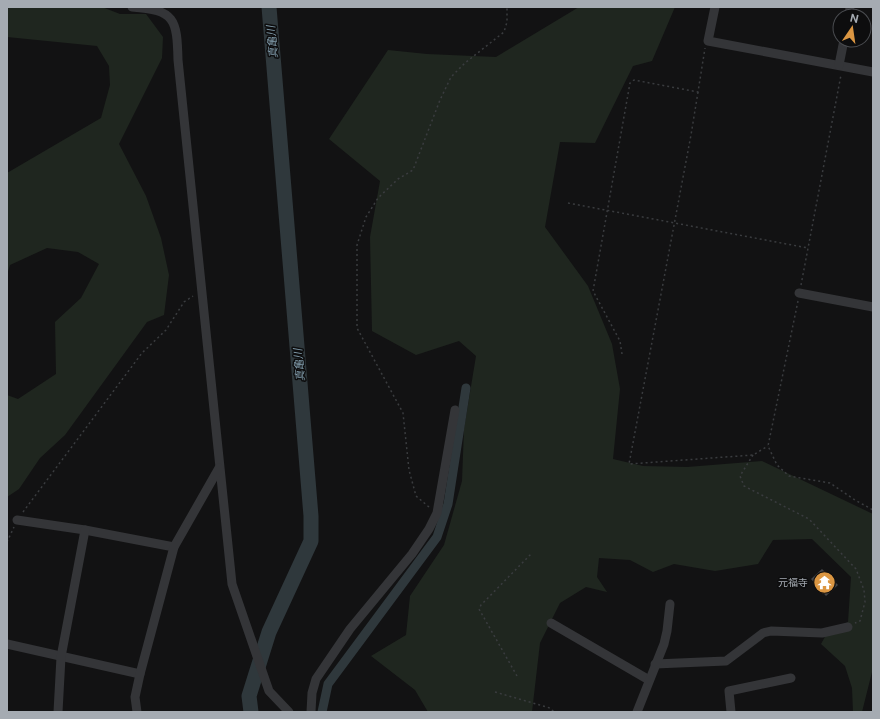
<svg xmlns="http://www.w3.org/2000/svg" width="880" height="719" font-family="'Public Sans','Noto Sans JP',sans-serif">
  <style>
    .green { fill: #1f261f }
    .lines { fill: none; stroke-linecap: round; stroke-linejoin: round }
    .canal { stroke: #2f383c; stroke-width: 9 }
    .river { stroke: #2f383c; stroke-width: 15 }
    .building { fill: #444548 }
    .path { stroke: #3a3c3f; stroke-width: 1.5; stroke-dasharray: 2 3; stroke-linecap: butt }
    .minor { stroke: #343538; stroke-width: 9 }
    .labels { text-anchor: middle; dominant-baseline: central; stroke-width: 3; stroke-linejoin: round; paint-order: stroke }
    .poi-label { font-size: 10px; fill: #a5abb2; stroke: #0d0d0e; text-anchor: end }
    .water-label { font-size: 11px; font-style: italic; fill: #809baa; stroke: #0d0d0e }
  </style>
  <rect width="100%" height="100%" fill="#121213"/>
  <g class="green">
    <polygon points="7,7 102,7 120,14 146,14 163,37 162,58 119,144 146,196 161,238 169,275 164,315 147,322 65,435 40,458 19,489 7,497 7,395 18,399 56,374 55,322 81,298 99,264 78,252 47,248 10,265 7,275 7,173 101,118 110,85 109,66 97,46 7,37"/>
    <polygon points="579,7 675,7 652,61 633,66 595,143 560,142 545,227 588,286 612,344 620,389 613,459 643,466 687,467 762,461 873,514 873,668 862,712 853,712 852,688 845,666 821,644 826,635 848,622 851,577 812,539 773,540 758,564 715,571 674,564 653,572 630,560 599,558 597,577 607,592 586,587 560,603 540,643 532,712 428,712 415,690 371,656 406,635 410,596 444,545 462,481 464,429 476,356 459,341 416,355 372,331 370,237 380,181 329,139 388,50 427,54 496,57"/>
  </g>
  <g class="lines">
    <polyline class="canal" points="322,712 328,684 437,537 448,504 466,388"/>
    <polyline class="river" points="251,712 249,696 269,632 311,541 311,516 269,7"/>
  </g>
  <polygon class="building" points="822,569 838,585 826,596 811,579"/>
  <g class="lines">
    <g class="path">
      <polyline points="698,92 691,135 629,464 753,455 768,446"/>
      <polyline points="568,203 808,248"/>
      <polyline points="801,285 841,75"/>
      <polyline points="798,301 768,446 777,465 789,476 830,483 855,500 873,510"/>
      <polyline points="622,354 620,341 593,291 630,83 634,80 698,92 705,48"/>
      <polyline points="753,455 740,476 744,486 809,519 856,569 864,590 865,602 860,621 855,623"/>
      <polyline points="429,507 416,496 409,470 403,413 357,328 357,245 366,217 378,198 398,179 413,170 440,100 451,77 465,63 504,32 507,22 507,7"/>
      <polyline points="23,512 142,353 166,330 184,302 193,296"/>
      <polyline points="7,542 14,527"/>
      <polyline points="517,676 479,609 481,605 531,554"/>
      <polyline points="495,692 550,708 554,712"/>
    </g>
    <g class="minor">
      <path d="M132,7C175,10 177,19 178,60L232,584L269,691L289,712"/>
      <polyline points="715,7 708,41 873,72"/>
      <polyline points="849,16 850,7"/>
      <polyline points="839,65 844,40"/>
      <polyline points="799,293 873,307"/>
      <polyline points="17,520 85,530 174,547"/>
      <polyline points="551,623 649,680"/>
      <polyline points="7,644 140,674"/>
      <polyline points="655,664 726,661 763,633 771,631 822,633 848,627"/>
      <polyline points="58,712 61,657 85,530"/>
      <polyline points="137,712 135,697 140,674 174,547 219,468"/>
      <polyline points="311,712 312,693 316,679 350,629 412,554 429,529 437,513 455,410"/>
      <polyline points="637,712 664,644 667,631 670,604"/>
      <polyline points="731,712 729,691 791,678"/>
    </g>
  </g>
  <defs>
    <symbol id="temple-disc" viewBox="-11 -11 22 22"><circle r="9.5" fill="#db9642" stroke="#0d0d0e"/><path d="M0-6L5-2H3V0L6.5 2.5H4V6H1.5V3h-3V6H-4V2.5H-6.5L-3 0V-2H-5Z" fill="#fff"/></symbol>
  </defs>
  <g fill-rule="evenodd">
    <use href="#temple-disc" x="812" y="570" width="25" height="25"/>
  </g>
  <g class="labels">
    <g class="poi-label">
      <text x="808" y="582">元福寺</text>
    </g>
    <g class="water-label">
      <text transform="translate(272 42) rotate(-95)">真亀川</text>
      <text transform="translate(299 365) rotate(-95)">真亀川</text>
    </g>
  </g>
  <rect width="880" height="719" fill="none" stroke="#a5abb2" stroke-width="16"/>
  <g transform="translate(852 28) rotate(13)"><circle r="19" fill="#0d0d0e" stroke="#4a4c50"/>
  <path d="M0-3L7 15L0 10L-7 15Z" fill="#db9642"/>
  <text y="-6" font-size="11" font-weight="bold" text-anchor="middle" fill="#a5abb2">N</text>
  </g>
</svg>
